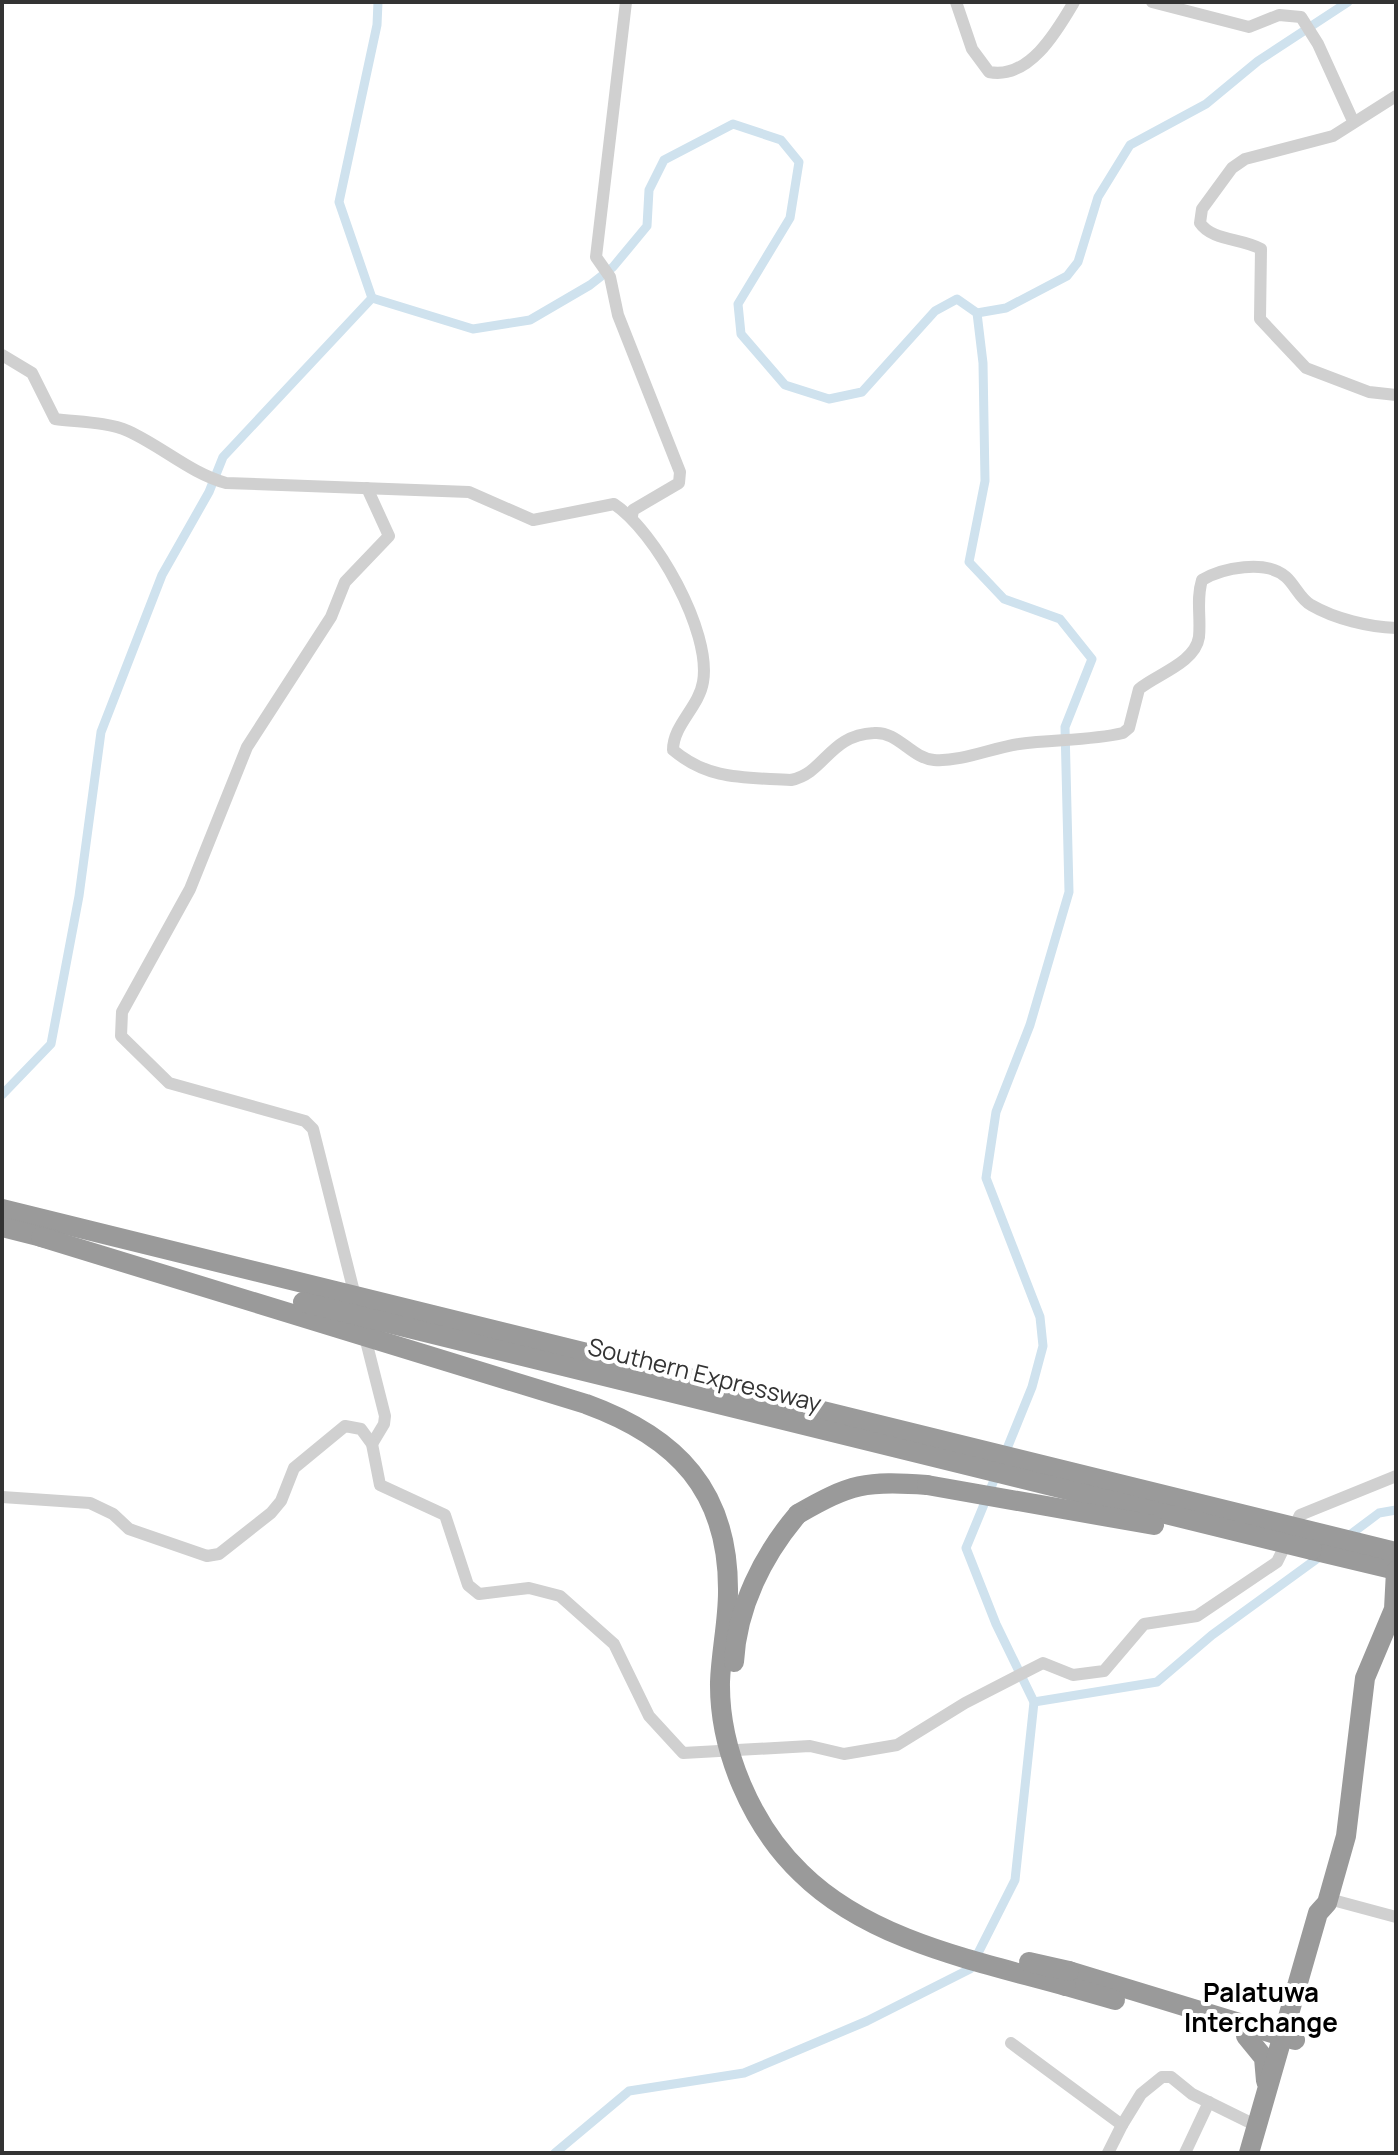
<svg xmlns="http://www.w3.org/2000/svg" width="1398" height="2155" font-family="Manrope,sans-serif">
  <style>
    .lines { fill: none; stroke-linecap: round; stroke-linejoin: round }
    .canal { stroke: #cfe2ee; stroke-width: 9 }
    .minor { stroke: #d0d0d0; stroke-width: 12 }
    .highway { stroke: #9a9a9a; stroke-width: 20 }
    .highway-bridge { stroke: #9a9a9a; stroke-width: 20 }
    .labels { text-anchor: middle; dominant-baseline: central; stroke-width: 8; stroke-linejoin: round; paint-order: stroke }
    .street-label { font-size: 24px; fill: #333; stroke: #fff }
    .neighbourhood-label { font-size: 26px; font-weight: bold; fill: #000; stroke: #fff }
  </style>
  <rect width="100%" height="100%" fill="#fff"/>
  <g class="lines">
    <g class="canal">
      <polyline points="372,298 473,329 530,320 590,285 613,267 647,226 649,190 664,160 733,124 781,140 799,162 790,218 738,304 741,334 785,385 829,399 862,392 935,311 957,299 977,313 983,363 985,481 969,562 1004,599 1060,619 1092,659 1065,727 1069,892 1030,1025 996,1112 986,1178 1040,1317 1043,1346 1032,1387 1004,1456"/>
      <polyline points="977,313 1006,308 1067,276 1078,262 1098,197 1130,145 1206,104 1258,61 1348,2"/>
      <polyline points="2,1095 51,1044 79,896 101,732 162,575 209,492 223,457 372,298 339,202 377,25 378,2"/>
      <polyline points="1347,1537 1379,1513 1396,1510"/>
      <polyline points="1034,1702 1157,1682 1212,1635 1322,1555"/>
      <polyline points="555,2153 629,2091 744,2073 867,2021 970,1969 1015,1880 1034,1702 996,1624 966,1548 997,1473"/>
    </g>
    <g class="minor">
      <polyline points="626,2 596,257 610,277 618,315 680,472 679,483 633,510 632,516"/>
      <path d="M956,2L972,49L989,72C1029,80 1057,31 1074,2"/>
      <polyline points="1152,2 1249,27 1279,15 1301,17 1318,44 1353,121"/>
      <path d="M1396,96L1333,136L1245,159L1232,168L1202,209L1200,223C1212,241 1242,238 1261,249L1260,319L1306,368L1369,392L1396,395"/>
      <path d="M2,355L32,373L55,419C77,422 108,422 128,431C163,447 190,473 226,483L469,492L533,520L614,504C655,531 712,632 703,682C699,707 673,725 673,750C710,781 745,777 791,780C825,773 829,735 874,733C898,731 911,758 934,760C961,762 992,748 1019,744C1053,739 1089,741 1123,733L1129,728L1139,689C1157,674 1195,663 1199,637C1201,617 1196,599 1202,580C1222,568 1266,559 1286,577C1295,585 1300,599 1311,605C1335,619 1369,627 1396,628"/>
      <polyline points="356,1300 313,1129 305,1121 169,1083 121,1036 122,1012 190,889 247,747 331,617 345,582 389,536 367,488"/>
      <polyline points="364,1333 385,1416 384,1424 372,1444"/>
      <polyline points="2,1497 90,1503 113,1514 129,1529 207,1556 219,1554 271,1513 281,1501 294,1468 345,1426 361,1429 372,1444 380,1485 445,1515 468,1585 479,1594 529,1588 560,1596 614,1644 649,1716 683,1753 810,1746 844,1754 897,1745 965,1703 1043,1663 1073,1675 1104,1671 1144,1624 1197,1616 1277,1562 1300,1515 1396,1476"/>
      <polyline points="1329,1899 1396,1917"/>
      <polyline points="1011,2043 1122,2125 1141,2094 1162,2077 1171,2077 1192,2094 1257,2126"/>
      <polyline points="1108,2153 1122,2125"/>
      <polyline points="1185,2153 1209,2102"/>
    </g>
    <g class="highway">
      <path d="M798,1514C850,1484 866,1480 927,1485"/>
      <polyline points="1312,1550 1396,1570"/>
      <polyline points="1069,1971 1295,2040"/>
      <polyline points="1066,1986 1115,2000"/>
      <polyline points="1246,2036 1264,2058 1266,2081"/>
      <polyline points="1249,2153 1318,1913 1327,1903 1346,1836 1365,1678 1394,1609 1396,1571"/>
    </g>
    <g class="highway-bridge">
      <polyline points="2,1209 1396,1552"/>
      <polyline points="2,1227 54,1240"/>
      <path d="M41,1237L586,1404C677,1437 729,1491 728,1592C728,1622 721,1652 720,1682C719,1750 752,1826 801,1873C870,1941 977,1961 1066,1986"/>
      <polyline points="303,1302 1312,1550"/>
      <polyline points="927,1485 1154,1525"/>
      <path d="M734,1662C737,1607 763,1555 798,1514"/>
      <polyline points="1029,1962 1069,1971"/>
    </g>
  </g>
  <g class="labels">
    <g class="street-label">
      <text transform="translate(705 1374) rotate(14)">Southern Expressway</text>
    </g>
    <g class="neighbourhood-label">
      <text x="1261" y="1992">Palatuwa<tspan x="1261" dy="30">Interchange</tspan></text>
    </g>
  </g>
  <rect width="1398" height="2155" fill="none" stroke="#333333" stroke-width="8"/>
</svg>
